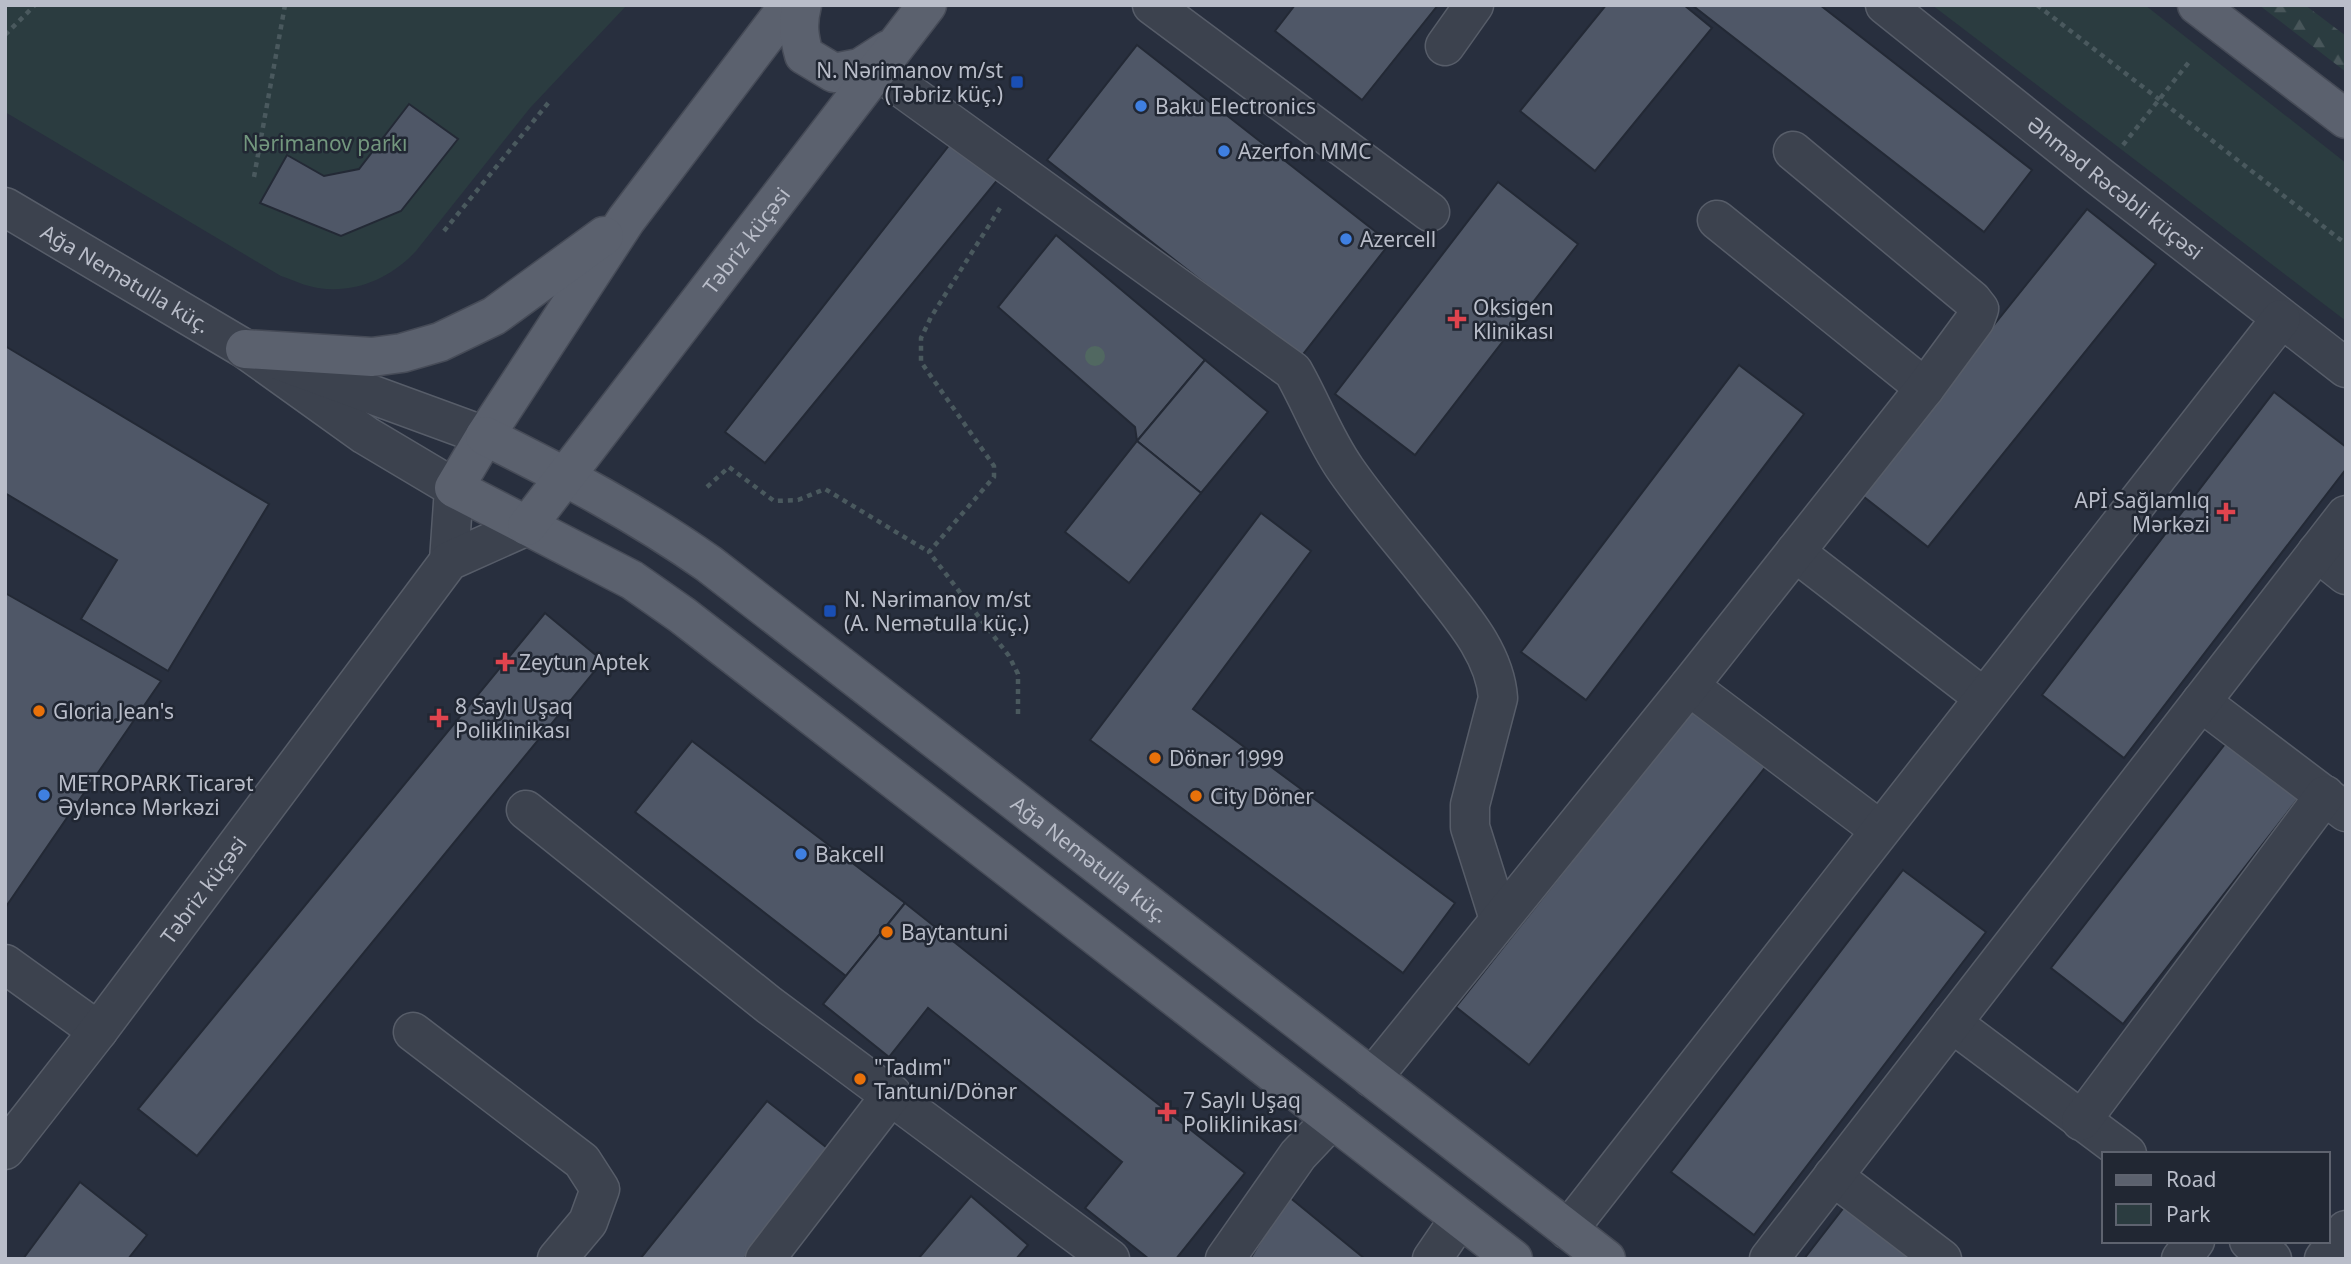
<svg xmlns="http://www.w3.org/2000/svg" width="2351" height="1264" font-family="'Noto Sans',sans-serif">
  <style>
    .forest { fill: url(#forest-firs) }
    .park { fill: #2b3c40 }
    .building { fill: #4f5767; stroke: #232935; stroke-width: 2 }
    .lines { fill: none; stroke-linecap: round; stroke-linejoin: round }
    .minor-casing { stroke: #575d69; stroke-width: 41 }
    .major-casing { stroke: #464b57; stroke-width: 41 }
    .path { stroke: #4a595e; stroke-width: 4.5; stroke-dasharray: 5 5; stroke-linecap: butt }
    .minor { stroke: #3c424e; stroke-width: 38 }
    .major { stroke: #5b616e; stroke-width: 38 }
    .tree { fill: #516861 }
    .transit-dot { fill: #1a4fb4; stroke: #212733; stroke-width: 2.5 }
    .shop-dot { fill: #3f7fe0; stroke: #212733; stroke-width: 2.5 }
    .health-dot { fill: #e0444e; stroke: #212733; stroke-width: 2.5 }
    .food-dot { fill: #e8710a; stroke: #212733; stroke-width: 2.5 }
    .labels { text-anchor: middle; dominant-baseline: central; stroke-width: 5; stroke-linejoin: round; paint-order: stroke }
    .poi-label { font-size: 21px; fill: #b9bdc9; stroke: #212733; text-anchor: start }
    .park-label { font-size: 21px; fill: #73977e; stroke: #212733 }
    .street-label { font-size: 21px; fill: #b9bdc9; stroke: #212733 }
  </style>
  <defs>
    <pattern id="forest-firs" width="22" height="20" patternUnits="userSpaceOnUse" patternTransform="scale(1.75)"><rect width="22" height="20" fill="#2b3c40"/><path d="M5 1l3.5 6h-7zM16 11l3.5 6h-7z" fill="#48565a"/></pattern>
  </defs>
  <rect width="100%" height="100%" fill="#282f3e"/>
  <polygon class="forest" points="2259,5 2305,5 2346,36 2346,72"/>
  <g class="park">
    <path d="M5,5H627L530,108L416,251C391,278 355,294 318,288C305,286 293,280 281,276L5,112Z"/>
    <polygon points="1932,5 2145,5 2346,163 2346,321"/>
  </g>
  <g class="building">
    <polygon points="1295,5 1438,5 1362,100 1275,31"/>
    <polygon points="1606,5 1684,5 1712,28 1595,171 1520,111"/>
    <polygon points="1692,5 1820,5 2032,170 1984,232"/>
    <polygon points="1137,45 1390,243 1300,358 1047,160"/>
    <polygon points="409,104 458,139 401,211 341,236 260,203 287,155 324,176 359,169"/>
    <polygon points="954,139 1004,172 765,463 725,432"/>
    <polygon points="1498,182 1578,244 1415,455 1335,394"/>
    <polygon points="2087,209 2156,264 1928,547 1859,493"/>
    <polygon points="1056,235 1205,360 1137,441 1135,427 998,307"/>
    <polygon points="5,346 269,504 168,671 81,619 117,560 5,493"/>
    <polygon points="1205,360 1268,412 1201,493 1137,441"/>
    <polygon points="1739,365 1804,414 1586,700 1521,652"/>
    <polygon points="2274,392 2346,447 2346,469 2124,758 2042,695"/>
    <polygon points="1137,441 1201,493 1129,583 1065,532"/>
    <polygon points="1261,513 1311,551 1193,709 1455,903 1403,973 1090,740"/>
    <polygon points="5,593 161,681 5,908"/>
    <polygon points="545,613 603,661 197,1156 138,1109"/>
    <polygon points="1694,707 1767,765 1529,1065 1456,1007"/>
    <polygon points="2232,735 2304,791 2123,1024 2051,968"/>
    <polygon points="692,741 905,903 846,976 635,812"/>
    <polygon points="1903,870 1986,932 1754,1235 1671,1172"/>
    <polygon points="905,903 1245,1173 1176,1259 1149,1259 1085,1208 1122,1162 928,1008 889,1057 823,1004"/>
    <polygon points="767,1101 831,1151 744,1259 640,1259"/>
    <polygon points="80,1182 147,1235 128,1259 23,1259"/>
    <polygon points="971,1196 1028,1245 1016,1259 918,1259"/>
    <polygon points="1288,1196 1365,1259 1250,1259"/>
    <polygon points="1852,1197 1933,1259 1804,1259"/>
  </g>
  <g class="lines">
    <defs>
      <g id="minor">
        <polyline points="1152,5 1430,212"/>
        <path id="s1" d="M1885,5L2099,176L2346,368"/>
        <polyline points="1445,46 1474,5"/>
        <path d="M877,70L1293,371C1312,404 1324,439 1346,470C1373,509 1406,546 1435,583C1462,617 1495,654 1498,698L1470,805V827L1499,919"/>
        <path id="s2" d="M5,207L245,349L365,435L454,488L449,561"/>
        <polyline points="1717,220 1925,388"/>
        <polyline points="283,362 485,436"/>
        <polyline points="1795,552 1983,697"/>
        <polyline points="2317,552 2346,575"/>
        <polyline points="1689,686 1880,830"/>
        <polyline points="2201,702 2346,812"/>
        <polyline points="526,810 769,1005 1110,1259"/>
        <polyline points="5,964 98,1031"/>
        <polyline points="1952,1023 2127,1154"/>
        <polyline points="413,1032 582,1161 600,1189 588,1222 557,1259"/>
        <polyline points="1372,1078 1689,686 1925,388 1975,320 1979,309 1972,300 1793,151"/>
        <polyline points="2081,1121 2325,795"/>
        <path id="s3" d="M5,1150L98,1031L449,561L527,526"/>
        <polyline points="1833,1176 1942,1259"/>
        <polyline points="1568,1230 2281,319"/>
        <polyline points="2249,1241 2272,1259"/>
        <polyline points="765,1259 892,1094"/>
        <polyline points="1225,1259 1298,1155 1332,1119"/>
        <polyline points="1432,1259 1460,1218"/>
        <polyline points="1769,1259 2346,515"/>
        <polyline points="2181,1259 2195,1241"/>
        <polyline points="2324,1259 2346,1230"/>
      </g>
      <g id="major">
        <polyline points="789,5 626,220 485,436 454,488 632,580 682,615 1513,1259"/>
        <path d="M802,5C797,24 799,37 804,55L834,73L860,68L888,50"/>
        <polyline points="2197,5 2346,119"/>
        <polyline points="245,349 372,357 402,353 440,342 494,316 604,236"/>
        <path id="s4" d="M485,436C562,474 638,514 709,564L1606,1259"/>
        <path id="s5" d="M527,526L927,5"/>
      </g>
    </defs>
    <use href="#minor" class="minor-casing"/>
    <use href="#major" class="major-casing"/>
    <g class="path">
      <polyline points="2037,5 2346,244"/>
      <polyline points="5,35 35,5"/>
      <polyline points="2123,145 2189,62"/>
      <polyline points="254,177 285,5"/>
      <polyline points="1000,208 931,317 921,338 921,362 994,466 994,477 929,552 1009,656 1018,674 1018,716"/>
      <polyline points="444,231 549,102"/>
      <polyline points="707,487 729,467 774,501 798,500 825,489 929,552"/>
    </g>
    <use href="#minor" class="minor"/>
    <use href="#major" class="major"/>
  </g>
  <circle class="tree" cx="1095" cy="356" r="10"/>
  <g class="transit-dot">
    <rect x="1010" y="75" width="14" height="14" rx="3.5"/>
    <rect x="823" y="604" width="14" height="14" rx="3.5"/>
  </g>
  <g class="shop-dot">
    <circle cx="1141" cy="106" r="7"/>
    <circle cx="1224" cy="151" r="7"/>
    <circle cx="1346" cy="239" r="7"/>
    <circle cx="44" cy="795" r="7"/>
    <circle cx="801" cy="854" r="7"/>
  </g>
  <g class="health-dot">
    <path d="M1453.5 308.5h7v7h7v7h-7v7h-7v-7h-7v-7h7z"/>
    <path d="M2222.5 501.5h7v7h7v7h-7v7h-7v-7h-7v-7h7z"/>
    <path d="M501.5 651.5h7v7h7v7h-7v7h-7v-7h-7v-7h7z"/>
    <path d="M435.5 707.5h7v7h7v7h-7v7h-7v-7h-7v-7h7z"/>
    <path d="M1163.5 1101.5h7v7h7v7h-7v7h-7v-7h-7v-7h7z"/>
  </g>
  <g class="food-dot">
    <circle cx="39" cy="711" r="7"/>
    <circle cx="1155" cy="758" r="7"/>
    <circle cx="1196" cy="796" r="7"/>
    <circle cx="887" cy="932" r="7"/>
    <circle cx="860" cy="1079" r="7"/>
  </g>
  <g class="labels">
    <g class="poi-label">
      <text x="1003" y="70" text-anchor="end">N. Nərimanov m/st<tspan x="1003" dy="24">(Təbriz küç.)</tspan></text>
      <text x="1155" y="106">Baku Electronics</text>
      <text x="1238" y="151">Azerfon MMC</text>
      <text x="1360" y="239">Azercell</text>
      <text x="1473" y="307">Oksigen<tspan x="1473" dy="24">Klinikası</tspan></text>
      <text x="2210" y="500" text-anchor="end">APİ Sağlamlıq<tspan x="2210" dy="24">Mərkəzi</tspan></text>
      <text x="844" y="599">N. Nərimanov m/st<tspan x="844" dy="24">(A. Nemətulla küç.)</tspan></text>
      <text x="519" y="662">Zeytun Aptek</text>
      <text x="455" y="706">8 Saylı Uşaq<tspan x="455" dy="24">Poliklinikası</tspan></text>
      <text x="53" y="711">Gloria Jean's</text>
      <text x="1169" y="758">Dönər 1999</text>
      <text x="58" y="783">METROPARK Ticarət<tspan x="58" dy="24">Əyləncə Mərkəzi</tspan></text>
      <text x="1210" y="796">City Döner</text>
      <text x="815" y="854">Bakcell</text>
      <text x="901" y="932">Baytantuni</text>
      <text x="874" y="1067">"Tadım"<tspan x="874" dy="24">Tantuni/Dönər</tspan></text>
      <text x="1183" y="1100">7 Saylı Uşaq<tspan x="1183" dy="24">Poliklinikası</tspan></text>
    </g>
    <g class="park-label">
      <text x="325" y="143">Nərimanov parkı</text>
    </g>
    <g class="street-label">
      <text stroke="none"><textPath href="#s1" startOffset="294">Əhməd Rəcəbli küçəsi</textPath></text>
      <text stroke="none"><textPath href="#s5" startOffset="360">Təbriz küçəsi</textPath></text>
      <text stroke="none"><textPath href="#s2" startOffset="140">Ağa Nemətulla küç.</textPath></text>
      <text stroke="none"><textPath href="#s4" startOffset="740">Ağa Nemətulla küç.</textPath></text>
      <text stroke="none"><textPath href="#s3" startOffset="327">Təbriz küçəsi</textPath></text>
    </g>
  </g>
  <rect width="2351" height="1264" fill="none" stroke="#b9bdc9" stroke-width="14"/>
  <rect x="2102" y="1152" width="228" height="91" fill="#212733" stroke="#5e636f" stroke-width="2"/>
  <rect x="2116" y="1175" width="35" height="10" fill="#5b616e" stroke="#5e636f" stroke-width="2"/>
  <text x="2166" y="1187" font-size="21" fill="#b9bdc9">Road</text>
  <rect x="2116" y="1204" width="35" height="21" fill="#2b3c40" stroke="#5e636f" stroke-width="2"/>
  <text x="2166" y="1222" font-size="21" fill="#b9bdc9">Park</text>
</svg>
